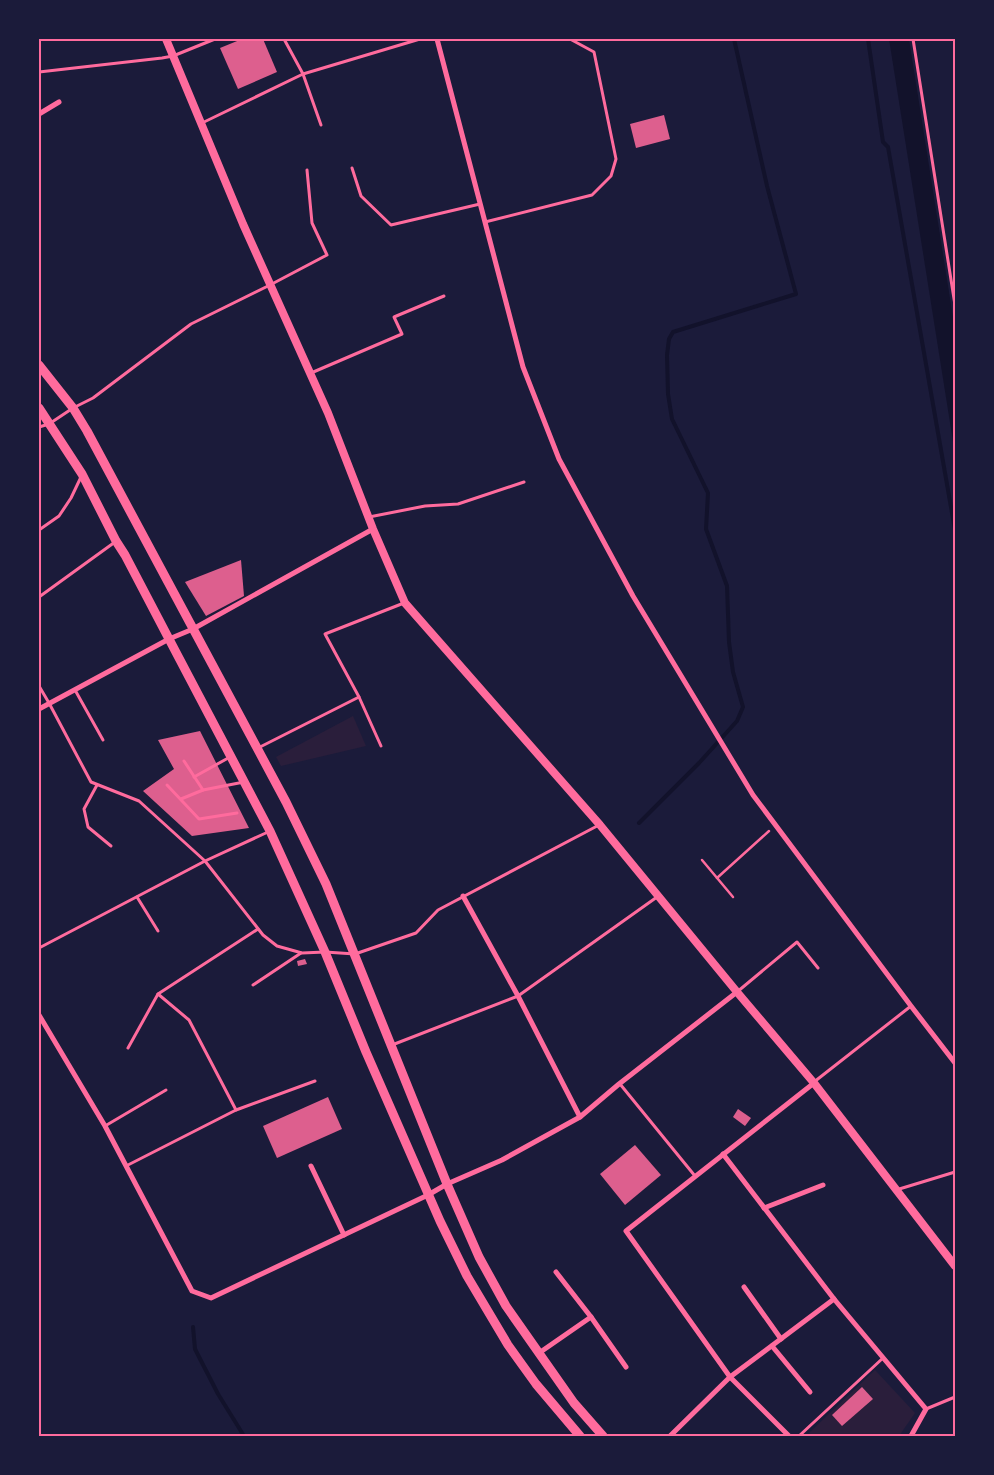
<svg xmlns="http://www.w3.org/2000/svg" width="994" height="1475" font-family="'DM Sans',sans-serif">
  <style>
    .green { fill: #2a1e3b }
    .water { fill: #12122b }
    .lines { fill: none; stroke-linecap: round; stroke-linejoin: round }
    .stream { stroke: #12122b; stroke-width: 4 }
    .building { fill: #dd5f8e }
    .path { stroke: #ff6b9d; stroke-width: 2.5 }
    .service { stroke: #ff6b9d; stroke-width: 3 }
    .minor { stroke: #ff6b9d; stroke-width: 5 }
    .tertiary { stroke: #ff6b9d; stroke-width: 8 }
    .primary { stroke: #ff6b9d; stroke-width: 9 }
    .neatline { fill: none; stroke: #ff6b9d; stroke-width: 2 }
  </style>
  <rect width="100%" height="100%" fill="#1b1b3a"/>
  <g class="green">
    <polygon points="353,716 366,746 281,766 276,757"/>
    <polygon points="875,1370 915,1413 899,1436 813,1436 809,1433"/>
  </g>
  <polygon class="water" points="889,39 909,39 955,330 955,454"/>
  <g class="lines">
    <g class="stream">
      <polyline points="868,39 883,142 888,147 955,530"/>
      <polyline points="639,823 699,763 737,721 743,707 733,672 729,642 727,586 706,529 708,493 672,419 668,394 667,355 669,339 673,332 796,294 767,186 734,39"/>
      <polyline points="193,1327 195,1349 218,1394 244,1436"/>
    </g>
  </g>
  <g class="building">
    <polygon points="242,39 263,39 277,72 238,89 220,48"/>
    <polygon points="664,115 670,139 636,148 630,124"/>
    <polygon points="241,560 244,596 206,616 185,582"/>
    <polygon points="200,731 249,828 192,836 143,791 174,769 158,740"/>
    <polygon points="305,959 307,964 298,966 297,961"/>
    <polygon points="328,1097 342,1129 277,1158 263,1126"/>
    <polygon points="738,1109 751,1118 745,1126 733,1117"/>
    <polygon points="635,1145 661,1175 625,1205 600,1174"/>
    <polygon points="862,1387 873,1399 842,1426 832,1415"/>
  </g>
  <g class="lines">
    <g class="path">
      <polyline points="702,860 733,897"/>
      <polyline points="717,878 769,831"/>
    </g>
    <g class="service">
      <polyline points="284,39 303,74 321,125"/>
      <polyline points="913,39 955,305"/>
      <polyline points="39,72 162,58 173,56 215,39"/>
      <polyline points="202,123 303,74 420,39"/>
      <polyline points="352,168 361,196 391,225 480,204"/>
      <polyline points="485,222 592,195 611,176 616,159 594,52 570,39"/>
      <polyline points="311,373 402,334 394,317 444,296"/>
      <polyline points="39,427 49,424 73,408 93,398 191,324 270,285 327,255 312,223 307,170"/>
      <polyline points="369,517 425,506 458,504 524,482"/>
      <polyline points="39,530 59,516 71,498 81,477"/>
      <polyline points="39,597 115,542"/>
      <polyline points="39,686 49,703 91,782 139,801 205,861 263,935 277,946 302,953 325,952 355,954 416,933 438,910 599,825"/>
      <polyline points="75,690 103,740"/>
      <polyline points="381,746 359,697 325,634 404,603"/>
      <polyline points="258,748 359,697"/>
      <polyline points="194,777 230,757"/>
      <polyline points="97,785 84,809 88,827 111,846"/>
      <polyline points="167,785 199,819 237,813"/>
      <polyline points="203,790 244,782"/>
      <polyline points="181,799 203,790 184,761"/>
      <polyline points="137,897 158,931"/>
      <polyline points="39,948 205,861 268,832"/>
      <polyline points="253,985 301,953"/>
      <polyline points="737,992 797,942 818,968"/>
      <polyline points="392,1045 518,996 657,897"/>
      <polyline points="128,1048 158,994 258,929"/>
      <polyline points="814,1082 911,1006"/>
      <polyline points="620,1084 695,1176"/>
      <polyline points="236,1110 315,1081"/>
      <polyline points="105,1126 166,1090"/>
      <polyline points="126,1166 236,1110 189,1020 158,994"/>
      <polyline points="896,1190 955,1172"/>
      <polyline points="926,1409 955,1397"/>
      <polyline points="799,1436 883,1358"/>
    </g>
    <g class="minor">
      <polyline points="437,39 523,367 559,459 633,596 753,795 911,1006 955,1063"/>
      <polyline points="39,114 59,102"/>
      <polyline points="39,709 169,639 193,629 373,529"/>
      <polyline points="463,896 518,996 580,1117"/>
      <polyline points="39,1015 105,1126 192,1291 211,1298 428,1195 447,1184 502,1160 580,1117 619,1084 737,992"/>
      <polyline points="723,1154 834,1299 926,1409 911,1436"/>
      <polyline points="311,1166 344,1235"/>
      <polyline points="764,1208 823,1185"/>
      <polyline points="556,1272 591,1317 626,1367"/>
      <polyline points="744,1287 781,1339"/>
      <polyline points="772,1346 810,1392"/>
      <polyline points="539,1353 591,1317"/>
      <polyline points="670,1436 730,1377 834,1299"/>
      <polyline points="789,1436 730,1377 626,1231 814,1083"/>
    </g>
    <polyline class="tertiary" points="166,39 243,224 328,413 373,529 405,603 600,825 737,992 814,1083 955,1266"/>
    <g class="primary">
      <polyline points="39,365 73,408 87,431 286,802 326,884 447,1184 479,1257 506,1306 574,1403 603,1436"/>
      <polyline points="39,408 82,474 116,541 125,555 169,639 270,831 325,952 366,1052 440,1221 467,1276 508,1345 536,1384 580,1436"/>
    </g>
  </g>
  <rect width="994" height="1475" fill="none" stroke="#1b1b3a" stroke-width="80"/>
  <rect x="40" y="40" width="914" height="1395" class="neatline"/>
</svg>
